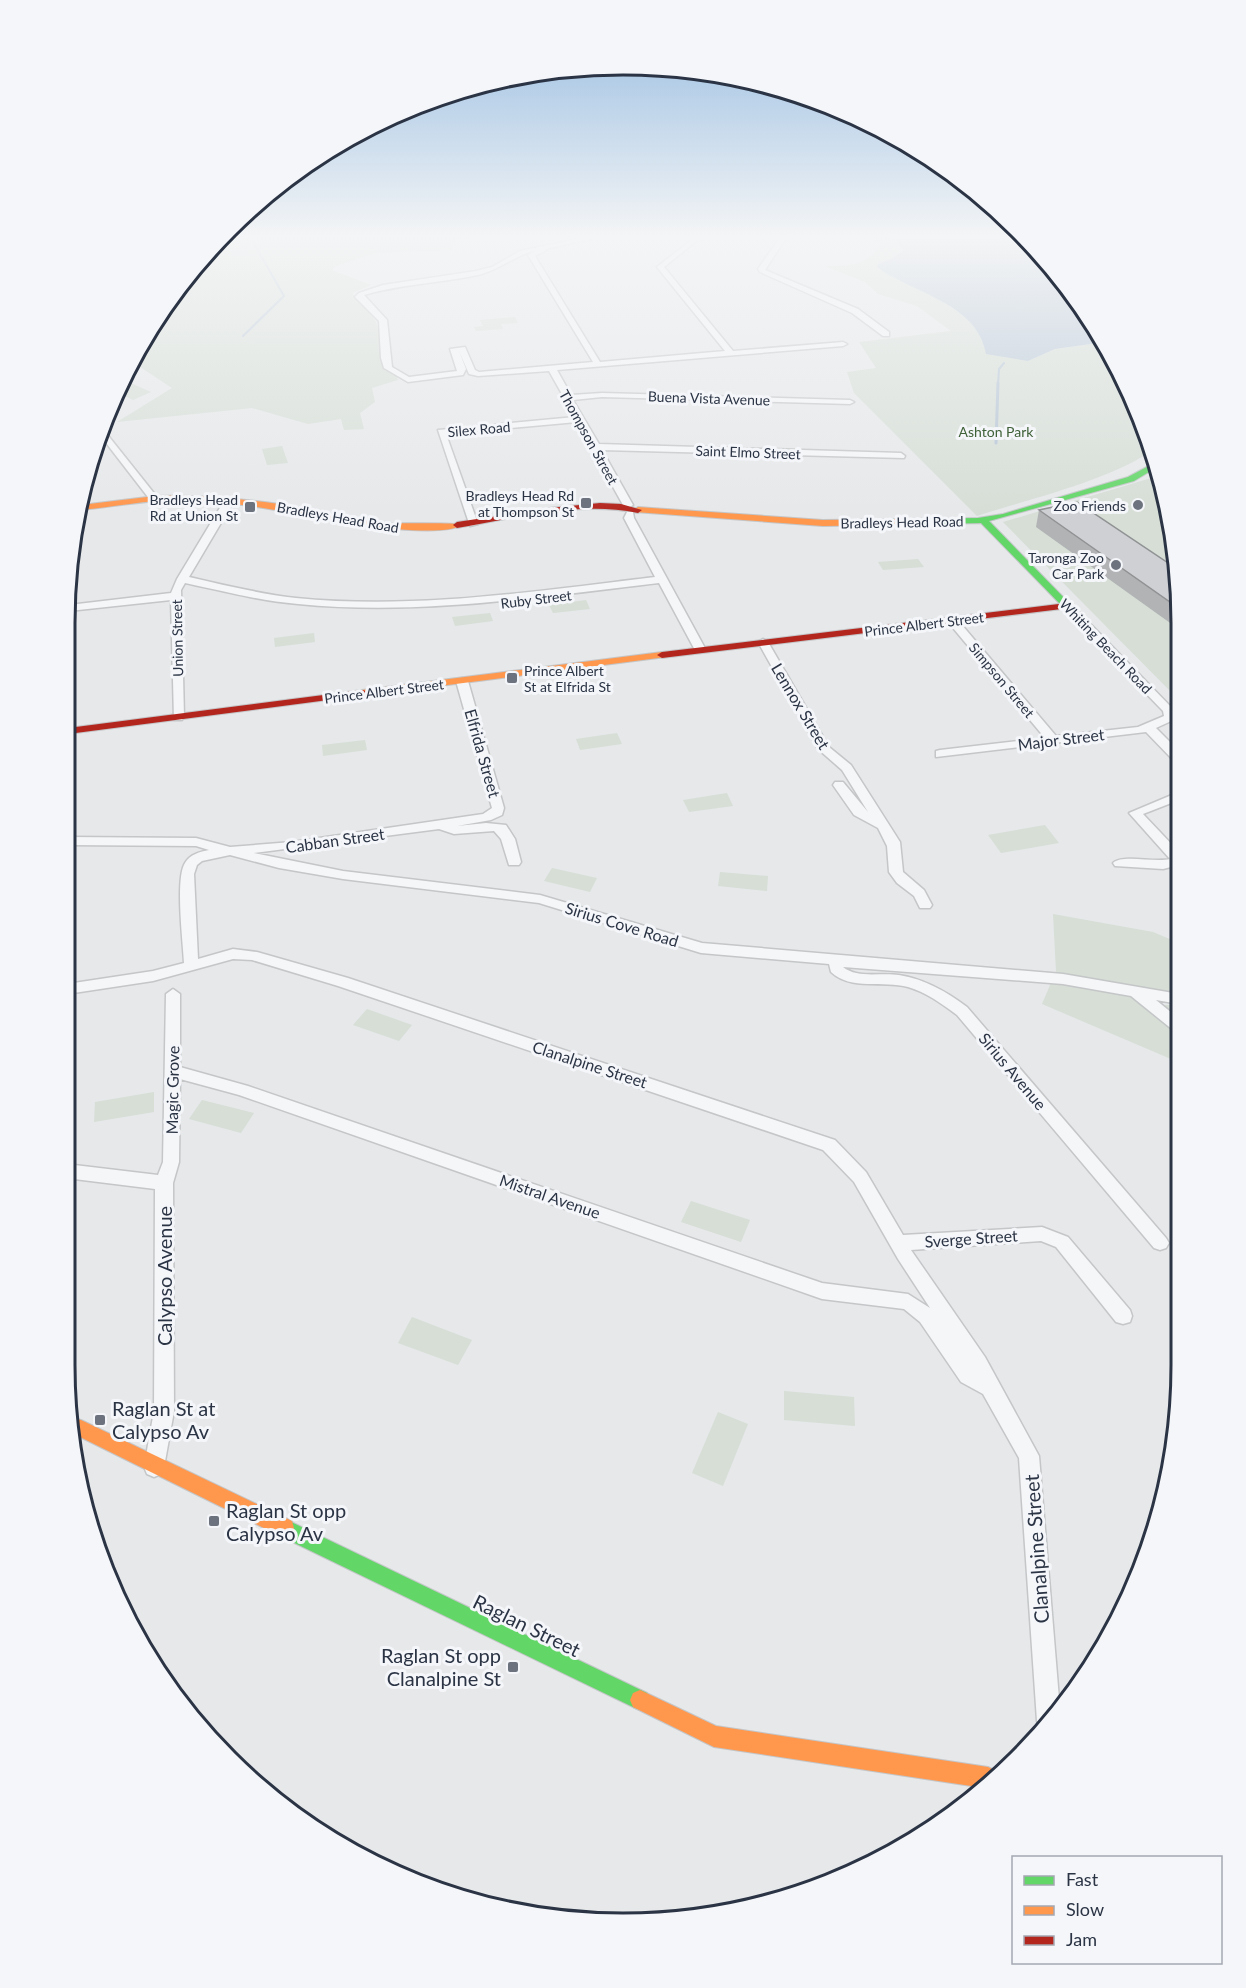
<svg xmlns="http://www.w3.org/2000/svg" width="1246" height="1988" font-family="Lato,sans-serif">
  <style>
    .green { fill: #d6ded6 }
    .water { fill: #b4c4d5 }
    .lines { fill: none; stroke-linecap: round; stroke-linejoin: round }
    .stream-far1 { stroke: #b4c4d5; stroke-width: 2 }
    .stream { stroke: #b4c4d5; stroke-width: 3 }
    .street-casing { stroke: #c4c6c8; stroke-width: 3 }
    .fast-casing { stroke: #c4c6c8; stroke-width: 2 }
    .slow-casing { stroke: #c4c6c8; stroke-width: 2 }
    .jam-casing { stroke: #c4c6c8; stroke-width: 2 }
    .street { fill: #f5f6f7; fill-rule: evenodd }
    .fast { fill: #63d668; fill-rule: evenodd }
    .slow { fill: #ff974d; fill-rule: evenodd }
    .jam { fill: #b3261e; fill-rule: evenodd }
    .wall { fill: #b1b3b5 }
    .building { fill: #ced0d3; stroke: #909294; stroke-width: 1.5 }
    .poi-dot { fill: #6c737f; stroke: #f4f6f9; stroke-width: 2 }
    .labels { text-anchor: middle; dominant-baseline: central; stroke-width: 6; stroke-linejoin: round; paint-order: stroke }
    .far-street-label { font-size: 14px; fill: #2b3445; stroke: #f4f6f9 }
    .far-park-label { font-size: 14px; fill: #3f6138; stroke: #f4f6f9 }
    .far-poi-label { font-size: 14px; fill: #2b3445; stroke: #f4f6f9; text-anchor: end }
    .street-label { font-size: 16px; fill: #2b3445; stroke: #f4f6f9 }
    .near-street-label { font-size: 20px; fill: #2b3445; stroke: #f4f6f9 }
    .near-poi-label { font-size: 20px; fill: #2b3445; stroke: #f4f6f9; text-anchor: start }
    .rim { fill: none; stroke: #2b3445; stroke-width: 3 }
  </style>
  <rect width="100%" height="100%" fill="#e6e8ea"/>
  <g class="green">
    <polygon points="225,235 483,235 466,240 459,238 451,250 376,253 336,266 332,270 371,285 352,293 375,320 398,380 372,388 375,402 360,413 364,429 344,430 341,419 308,424 252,408 117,422 172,388 140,367 132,366 180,283"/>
    <path d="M870,235H890L903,248L893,258L878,264L879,269C907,284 976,310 983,343L1028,361L1055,349L1105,342L1153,449C1116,479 1025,500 977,516L854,393L847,372L876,368L859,342L951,331L917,306L878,294L865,282L825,266C848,266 867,267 880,244Z"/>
    <polygon points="515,317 518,323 501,324 503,329 476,331 474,327 483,326 480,320"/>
    <polygon points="124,380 151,392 133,400 117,392"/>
    <polygon points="282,446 288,463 267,465 262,449"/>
    <polygon points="1158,476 1180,586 1180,701 1003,522"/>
    <polygon points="918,559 924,567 883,570 878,562"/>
    <polygon points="586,600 590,609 553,613 549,605"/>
    <polygon points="490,613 493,621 455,626 452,617"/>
    <polygon points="314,633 315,642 275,647 274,638"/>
    <polygon points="617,733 622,744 580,750 576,739"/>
    <polygon points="365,740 367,750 323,756 322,745"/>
    <polygon points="727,793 733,806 689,812 683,800"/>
    <polygon points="1045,825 1059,843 1001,853 988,835"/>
    <polygon points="552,868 597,878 590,892 544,881"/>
    <polygon points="720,872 768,876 767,891 718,886"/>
    <polygon points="1053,914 1153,932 1179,943 1179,999 1138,992 1156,1005 1179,1005 1178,1062 1042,1004 1056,971"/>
    <polygon points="367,1009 412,1025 399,1041 353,1025"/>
    <polygon points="154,1092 154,1112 94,1122 95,1102"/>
    <polygon points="202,1100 254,1113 241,1133 189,1119"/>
    <polygon points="691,1201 750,1220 741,1242 681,1222"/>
    <polygon points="412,1317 472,1340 458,1365 398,1343"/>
    <polygon points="784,1391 854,1397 855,1426 784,1420"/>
    <polygon points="718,1412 748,1424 723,1486 692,1473"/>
  </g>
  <path class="water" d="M890,235H1021L1043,255L1105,342L1055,349L1028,361L986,354C978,303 912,293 877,267L878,264L893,258L903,250Z"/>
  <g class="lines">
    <g class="stream-far1">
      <polyline points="243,336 284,296 249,235"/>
      <polyline points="998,385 999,369 1004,363"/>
    </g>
    <polyline class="stream" points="996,443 998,383"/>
    <defs>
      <g id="street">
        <path d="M595,235H605L546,249L545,251L535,256L600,362L725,351L657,267L698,235H704L664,267L733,351L843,342L847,344L843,346L557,370L571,395L602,393L850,400L854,402L850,404L602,397L573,400L599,444L901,453L905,456L904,458L602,450L633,505L628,508L623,505L577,422L446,434L478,524L470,526L438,430L575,417L549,371L478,376L469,374L459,351L466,369L463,375L408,382L384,368L381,358L379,321L355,297L359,293L383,285L476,271L492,267L520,251ZM534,251L528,255L593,362L479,372L475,370L465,347L450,349L457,371L409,377L392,367L387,320L364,295C401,284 440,283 478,275C499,270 514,256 534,251Z"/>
        <polygon points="782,235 788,235 765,270 858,309 889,332 889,336 883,336 852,313 760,272 758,269"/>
        <polygon points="102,428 157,497 157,501 151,501 100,435"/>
        <path d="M229,498L234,501L189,577C224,585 260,594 296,598C416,610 537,591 655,577L624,518L627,512H633L634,518L706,650L704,652H696L659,583C539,597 418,616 298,604C260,601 223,591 185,583L181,590L184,717L182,720H174L171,600L69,611V605L171,593L177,579L224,501Z"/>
        <polygon points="1067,603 1071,604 1172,708 1180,711 1180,717 1156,728 1180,752 1180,764 1176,763 1146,732 936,757 936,751 940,750 1045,738 948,622 948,618 956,618 1056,736 1138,727 1164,716 1163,711 1063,608 1062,606"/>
        <polygon points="763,639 768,642 829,747 851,765 900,842 903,872 924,890 932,905 930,908 920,908 914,896 897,883 889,872 887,846 878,828 854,815 833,785 835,782 843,782 868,812 842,770 818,749 758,642"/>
        <path d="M462,678L468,681L504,808L502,815L491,820L457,826L486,823L506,825L515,839L521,862L519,865H509L501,839L494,831L454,834L439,829L254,853L343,871L540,895L702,943L1063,974L1179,994V1004L1156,1000L1178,1018V1031L1173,1030L1131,996L1063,984L843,967C858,979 881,972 899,975C925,979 947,992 967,1007L1166,1238L1169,1243L1166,1248L1160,1250L1154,1248L957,1015C942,1004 926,992 908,987C883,980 851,991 831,972L829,964L701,953L539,903L343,879L279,868L230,855L202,861L197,865L194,874L198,959L233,949L257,952L348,978L835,1140L866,1172L903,1235L1042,1227L1068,1237L1130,1310L1132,1316L1130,1322L1123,1324L1116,1322L1056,1247L1041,1241L911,1250L985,1357L1039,1456L1060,1711L1041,1729L1037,1721L1019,1458L983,1394L961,1382L920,1322L904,1309L822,1299L239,1095L180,1079L179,1162L173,1183L174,1411L164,1467L161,1474L154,1477L147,1474L144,1467L154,1411L155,1189L66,1178V1164L158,1175L163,1162L166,994L173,989L180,994V1067L248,1086L822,1283L908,1294L930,1308L898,1259L854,1182L823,1150L338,986L252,960L233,959L153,981L67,994V984L153,971L184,963C183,942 175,878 185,863C190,854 200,852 209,850L196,846L68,845V837L196,838L230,847L292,842L483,814L492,808L456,681Z"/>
        <path d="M1179,792V800L1143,814L1179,852V865L1163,869L1115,866L1113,863C1122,854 1155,863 1170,859L1129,813Z"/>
      </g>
      <g id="fast">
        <polygon points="1156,462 1157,467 1134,481 989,521 1070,604 1070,608 1064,608 981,523 897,525 893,522 897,519 978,518 1003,514 1128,477"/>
        <polygon points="285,1519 647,1693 650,1700 647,1707 640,1710 633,1707 278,1535 276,1528 278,1521"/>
      </g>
      <g id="slow">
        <path d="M155,496C197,495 238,498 279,504C316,510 352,519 389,523C402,524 456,522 461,525C447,535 394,529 375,527C310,518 247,501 180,500C146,500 114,507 80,510L81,505Z"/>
        <polygon points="638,507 823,520 897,519 901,522 897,525 823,526 635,512 634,510"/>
        <polygon points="662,652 666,653 666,657 362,696 357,693 362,690"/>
        <polygon points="73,1418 81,1420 292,1521 294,1528 292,1535 285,1537 278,1535 76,1435"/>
        <polygon points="640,1690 716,1726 988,1767 996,1771 978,1787 714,1747 633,1707 630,1700 633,1693"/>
      </g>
      <g id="jam">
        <path d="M600,503L621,504L642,510L638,513C579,501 516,518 457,528L453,525L457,522L549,508Z"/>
        <polygon points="1067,603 1070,604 1070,608 662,658 657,655 662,652"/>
        <polygon points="362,690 366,691 366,695 68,734 68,728"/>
      </g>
    </defs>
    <use href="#street" class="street-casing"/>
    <use href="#fast" class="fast-casing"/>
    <use href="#slow" class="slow-casing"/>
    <use href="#jam" class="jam-casing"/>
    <use href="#street" class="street"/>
    <use href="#fast" class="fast"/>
    <use href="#slow" class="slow"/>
    <use href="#jam" class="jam"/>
  </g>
  <polygon class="wall" points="1039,510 1180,586 1180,630 1036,527"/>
  <polygon class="building" points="1077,502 1177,569 1180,586 1180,609 1039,510"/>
  <linearGradient id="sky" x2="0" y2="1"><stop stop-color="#93bae0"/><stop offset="0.46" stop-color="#f4f5f6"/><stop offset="1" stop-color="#f4f5f6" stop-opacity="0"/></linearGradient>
  <rect width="1246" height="513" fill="url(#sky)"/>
  <g class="poi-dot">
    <rect x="580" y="497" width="12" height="12" rx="3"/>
    <circle cx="1138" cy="505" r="6"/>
    <rect x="244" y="501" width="12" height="12" rx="3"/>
    <circle cx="1116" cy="565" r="6"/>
    <rect x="506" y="672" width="12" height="12" rx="3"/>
    <rect x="94" y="1414" width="12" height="12" rx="3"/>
    <rect x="208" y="1515" width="12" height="12" rx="3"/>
    <rect x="507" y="1661" width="12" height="12" rx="3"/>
  </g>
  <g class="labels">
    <g class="far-street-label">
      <text transform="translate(709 398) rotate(2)">Buena Vista Avenue</text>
      <text transform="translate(479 429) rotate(-5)">Silex Road</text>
      <text transform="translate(589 437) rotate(61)">Thompson Street</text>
      <text transform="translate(748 452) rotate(2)">Saint Elmo Street</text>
      <text transform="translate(338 517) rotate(10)">Bradleys Head Road</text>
      <text transform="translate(902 522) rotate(-1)">Bradleys Head Road</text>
      <text transform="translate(536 599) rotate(-7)">Ruby Street</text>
      <text transform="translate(924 624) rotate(-7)">Prince Albert Street</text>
      <text transform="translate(177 638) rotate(-91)">Union Street</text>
      <text transform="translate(1106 646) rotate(46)">Whiting Beach Road</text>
      <text transform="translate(1002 680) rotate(50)">Simpson Street</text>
      <text transform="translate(384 691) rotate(-7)">Prince Albert Street</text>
    </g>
    <g class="far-park-label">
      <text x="996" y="431">Ashton Park</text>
    </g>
    <g class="far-poi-label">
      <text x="574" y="495">Bradleys Head Rd<tspan x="574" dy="16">at Thompson St</tspan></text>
      <text x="238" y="499">Bradleys Head<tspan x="238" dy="16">Rd at Union St</tspan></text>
      <text x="1126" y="505">Zoo Friends</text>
      <text x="1104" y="557">Taronga Zoo<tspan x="1104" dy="16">Car Park</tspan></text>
      <text x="524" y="670" text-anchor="start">Prince Albert<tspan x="524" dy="16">St at Elfrida St</tspan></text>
    </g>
    <g class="street-label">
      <text transform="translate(801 706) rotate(59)">Lennox Street</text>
      <text transform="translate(1061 739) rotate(-7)">Major Street</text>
      <text transform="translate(483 753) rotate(74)">Elfrida Street</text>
      <text transform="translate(335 840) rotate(-8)">Cabban Street</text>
      <text transform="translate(622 924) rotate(17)">Sirius Cove Road</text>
      <text transform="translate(590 1064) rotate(18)">Clanalpine Street</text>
      <text transform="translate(1013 1071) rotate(50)">Sirius Avenue</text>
      <text transform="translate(172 1090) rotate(-89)">Magic Grove</text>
      <text transform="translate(550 1196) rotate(19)">Mistral Avenue</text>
      <text transform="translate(971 1238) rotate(-4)">Sverge Street</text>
    </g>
    <g class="near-street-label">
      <text transform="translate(164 1276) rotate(-90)">Calypso Avenue</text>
      <text transform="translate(1036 1549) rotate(-94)">Clanalpine Street</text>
      <text transform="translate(527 1625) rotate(26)">Raglan Street</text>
    </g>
    <g class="near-poi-label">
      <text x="112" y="1408">Raglan St at<tspan x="112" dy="23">Calypso Av</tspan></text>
      <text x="226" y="1510">Raglan St opp<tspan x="226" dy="23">Calypso Av</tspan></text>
      <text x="501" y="1655" text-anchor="end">Raglan St opp<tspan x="501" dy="23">Clanalpine St</tspan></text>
    </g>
  </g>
  <path d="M0 0H1246V1988H0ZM623 75H623A548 548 0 0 1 1171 623V1365A548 548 0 0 1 623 1913H623A548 548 0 0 1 75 1365V623A548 548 0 0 1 623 75Z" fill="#f4f6f9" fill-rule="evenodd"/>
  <path class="rim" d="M623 75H623A548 548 0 0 1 1171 623V1365A548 548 0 0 1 623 1913H623A548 548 0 0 1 75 1365V623A548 548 0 0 1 623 75Z"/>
  <rect x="1012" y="1856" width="210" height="108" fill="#f4f6f9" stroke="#a4a8b1" stroke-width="1.5"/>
  <rect x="1024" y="1876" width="30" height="9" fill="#63d668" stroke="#a4a8b1" stroke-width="1.5"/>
  <text x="1066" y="1886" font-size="18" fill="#2b3445">Fast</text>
  <rect x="1024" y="1906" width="30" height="9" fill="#ff974d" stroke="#a4a8b1" stroke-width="1.5"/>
  <text x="1066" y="1916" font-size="18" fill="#2b3445">Slow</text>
  <rect x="1024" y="1936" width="30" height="9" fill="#b3261e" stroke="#a4a8b1" stroke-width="1.5"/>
  <text x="1066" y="1946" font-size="18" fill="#2b3445">Jam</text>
</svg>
